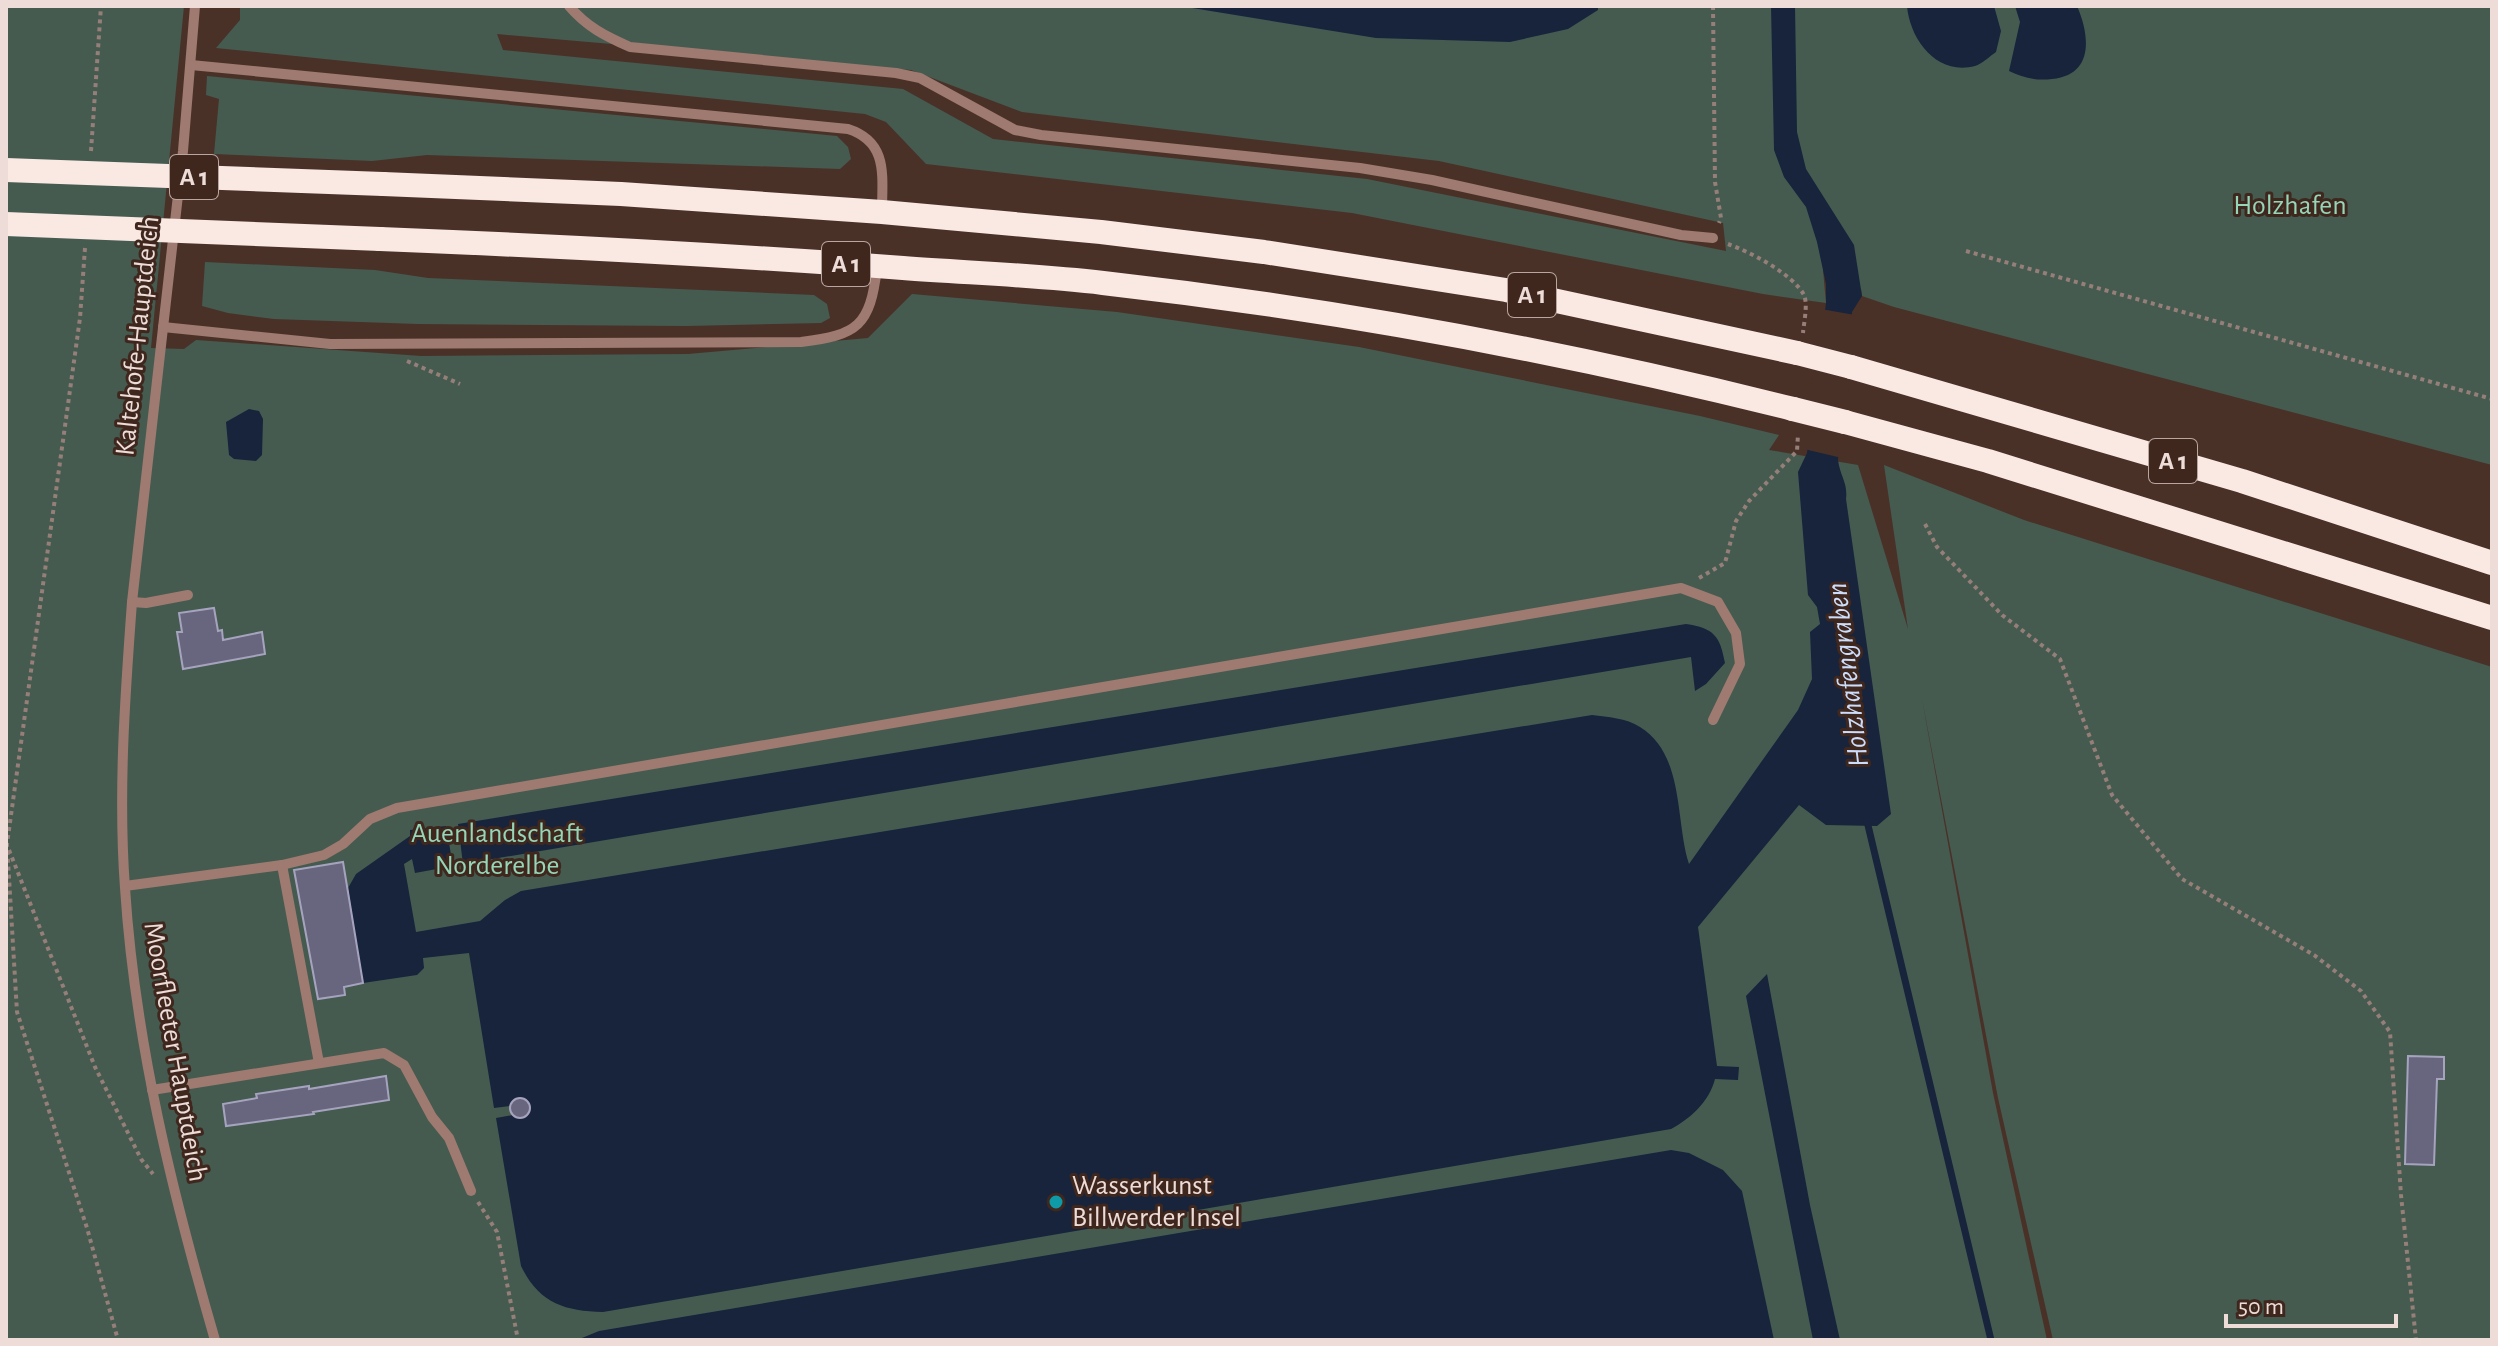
<svg xmlns="http://www.w3.org/2000/svg" width="2498" height="1346" font-family="'Alegreya Sans',sans-serif">
  <style>
    .green { fill: #455b50; fill-rule: evenodd }
    .water { fill: #17243c }
    .pier { fill: #4a3128 }
    .lines { fill: none; stroke-linecap: round; stroke-linejoin: round }
    .stream { stroke: #17243c; stroke-width: 7 }
    .building { fill: #68657e; stroke: #a6a3be; stroke-width: 2 }
    .path { stroke: #957f78; stroke-width: 4; stroke-dasharray: 4 4; stroke-linecap: butt }
    .service { stroke: #9f7a70; stroke-width: 10 }
    .motorway { stroke: #fae8e3; stroke-width: 24 }
    .motorway-bridge { stroke: #fae8e3; stroke-width: 24 }
    .culture-dot { fill: #0f9aa8; stroke: #3f271e; stroke-width: 3 }
    .labels { text-anchor: middle; dominant-baseline: central; stroke-width: 6; stroke-linejoin: round; paint-order: stroke }
    .shield { fill: #3f271e; stroke: #b9a6a0; stroke-width: 2 }
    .shield-label { font-size: 26px; font-weight: bold; fill: #eddcd7 }
    .park-label { font-size: 28px; fill: #96d6b8; stroke: #3f271e }
    .street-label { font-size: 28px; fill: #eddcd7; stroke: #3f271e }
    .poi-label { font-size: 28px; fill: #eddcd7; stroke: #3f271e; text-anchor: start }
    .water-label { font-size: 30px; font-style: italic; fill: #ccddfc; stroke: #3f271e }
  </style>
  <rect width="100%" height="100%" fill="#4a3128"/>
  <g class="green">
    <polygon points="6,6 184,6 151,348 184,349 196,340 421,356 688,354 868,338 912,294 1117,312 1359,347 1700,416 1779,435 1769,450 1858,465 1908,629 1884,465 2024,520 2492,667 2492,1340 2053,1340 1998,1098 1922,699 1993,1093 2047,1340 6,1340"/>
    <path d="M240,6H2492V465L1894,307L1862,296L1861,289L1823,270L1826,303L1763,294L1352,213L926,164L886,122L865,114L216,48L240,20ZM497,34L911,70L1022,112L1439,161L1723,223L1726,251L1367,179L993,139L903,89L503,50Z"/>
    <polygon points="207,76 837,136 848,147 851,159 840,169 427,155 372,161 214,154 219,99 206,95"/>
    <polygon points="205,262 375,270 428,278 814,295 827,304 830,318 821,323 686,326 418,324 274,319 228,313 202,306"/>
  </g>
  <g class="water">
    <polygon points="1180,6 1598,6 1598,10 1568,29 1510,42 1376,38"/>
    <path d="M1771,6H1795L1797,132L1806,169L1854,245L1862,296L1852,312L1838,460C1840,476 1848,483 1846,499L1891,814L1877,826L1826,825L1799,805L1698,927L1717,1066L1739,1067L1738,1080L1715,1079C1709,1102 1691,1118 1671,1129L603,1312C564,1311 539,1303 521,1266L496,1118L513,1115L521,1118C542,1110 523,1086 511,1106L494,1108L469,953L423,958L424,968L417,975L363,983L348,888L356,874L410,836V830L446,826L453,866L415,873L412,859L404,864L416,932L480,921L505,900L521,891L1592,715C1608,717 1626,718 1640,727C1685,755 1675,821 1689,864L1798,710L1812,679L1810,632L1820,624L1817,607L1808,595L1798,472L1807,453L1826,303V284L1817,242L1806,207L1784,177L1774,150Z"/>
    <path d="M1907,6H1994L2001,31L1996,52C1990,56 1982,64 1975,66C1937,76 1910,40 1907,6Z"/>
    <path d="M2015,6H2077C2090,36 2094,75 2052,79C2037,81 2023,78 2009,71L2020,22Z"/>
    <polygon points="249,409 259,411 263,419 262,455 256,461 234,459 229,455 226,422"/>
    <path d="M1686,624C1714,628 1720,636 1725,663L1706,684L1695,691L1691,657L463,864L458,824Z"/>
    <polygon points="1767,974 1810,1205 1840,1340 1813,1340 1746,996"/>
    <polygon points="1671,1150 1689,1153 1723,1170 1742,1191 1774,1340 577,1340 599,1331"/>
  </g>
  <polygon class="pier" points="1821,309 1855,315 1842,458 1804,449"/>
  <g class="lines">
    <polyline class="stream" points="1866,817 1991,1340"/>
  </g>
  <g class="building">
    <polygon points="214,608 218,631 222,630 223,640 262,632 265,654 183,669 177,632 182,632 179,613"/>
    <polygon points="343,862 363,983 344,987 345,995 318,999 294,870"/>
    <polygon points="2408,1056 2444,1057 2444,1079 2437,1079 2434,1165 2405,1164"/>
    <polygon points="386,1076 389,1100 313,1112 314,1114 226,1126 223,1104 257,1098 256,1094 309,1086 309,1089"/>
    <circle cx="520" cy="1108" r="10"/>
  </g>
  <g class="lines">
    <g class="path">
      <polyline points="1713,6 1715,182 1721,218 1719,223"/>
      <polyline points="91,151 101,6"/>
      <path d="M1728,244C1750,252 1793,274 1804,295C1808,304 1804,322 1803,333"/>
      <polyline points="85,248 80,318 7,844 17,1012 87,1228 118,1340"/>
      <polyline points="1966,251 2492,399"/>
      <polyline points="407,361 460,384"/>
      <polyline points="1925,524 1937,547 2002,615 2060,659 2112,795 2182,879 2314,955 2361,991 2390,1032 2401,1195 2416,1340"/>
      <polyline points="1699,578 1725,563 1736,521 1749,501 1797,451 1798,434"/>
      <polyline points="9,850 95,1067 141,1159 153,1174"/>
      <polyline points="478,1202 497,1232 518,1340"/>
    </g>
    <g class="service">
      <path d="M195,6L183,151L132,602C125,696 118,793 125,888C135,1042 172,1192 215,1340"/>
      <path d="M569,6C587,27 605,36 630,47L896,73L920,78L1015,130L1041,135L1360,168L1432,180L1681,235L1713,238"/>
      <path d="M191,65L848,129C889,142 882,177 882,212"/>
      <path d="M163,327L330,344L801,342C858,335 870,326 877,268"/>
      <polyline points="132,602 146,603 188,595"/>
      <polyline points="282,865 319,1063"/>
      <polyline points="125,886 282,865 324,855 343,844 370,819 397,808 1681,588 1718,602 1736,633 1740,664 1713,720"/>
      <polyline points="152,1090 384,1053 404,1065 432,1117 449,1138 471,1191"/>
    </g>
    <g class="motorway">
      <polyline points="383,184 621,194 882,212 1101,232 1264,252 1506,290 1797,353"/>
      <path d="M380,239C555,246 729,255 903,268C969,273 1036,275 1103,283C1335,309 1566,352 1793,409"/>
      <polyline points="1851,367 2242,481 2492,563"/>
      <polyline points="1845,422 1988,461 2492,618"/>
    </g>
    <g class="motorway-bridge">
      <polyline points="6,170 383,184"/>
      <polyline points="6,224 380,239"/>
      <polyline points="1797,353 1851,367"/>
      <polyline points="1793,409 1845,422"/>
    </g>
  </g>
  <circle class="culture-dot" cx="1056" cy="1202" r="8"/>
  <g class="labels">
    <g class="shield">
      <rect x="170" y="155" width="48" height="44" rx="6"/>
      <rect x="822" y="242" width="48" height="44" rx="6"/>
      <rect x="1508" y="273" width="48" height="44" rx="6"/>
      <rect x="2149" y="439" width="48" height="44" rx="6"/>
    </g>
    <g class="shield-label">
      <text x="194" y="177">A 1</text>
      <text x="846" y="264">A 1</text>
      <text x="1532" y="295">A 1</text>
      <text x="2173" y="461">A 1</text>
    </g>
    <g class="park-label">
      <text x="2290" y="206">Holzhafen</text>
      <text x="497" y="834">Auenlandschaft<tspan x="497" dy="32">Norderelbe</tspan></text>
    </g>
    <g class="street-label">
      <text transform="translate(138 336) rotate(-84)">Kaltehofe-Hauptdeich</text>
      <text transform="translate(175 1052) rotate(80)">Moorfleeter Hauptdeich</text>
    </g>
    <g class="poi-label">
      <text x="1072" y="1186">Wasserkunst<tspan x="1072" dy="32">Billwerder Insel</tspan></text>
    </g>
    <g class="water-label">
      <text transform="translate(1848 675) rotate(-97)">Holzhafengraben</text>
    </g>
  </g>
  <rect width="2498" height="1346" fill="none" stroke="#eddcd7" stroke-width="16"/>
  <path d="M2226 1314v12h170v-12" fill="none" stroke="#eddcd7" stroke-width="4"/>
  <text x="2238" y="1314" font-size="24" fill="#eddcd7" stroke="#3f271e" stroke-width="6" paint-order="stroke">50 m</text>
</svg>
